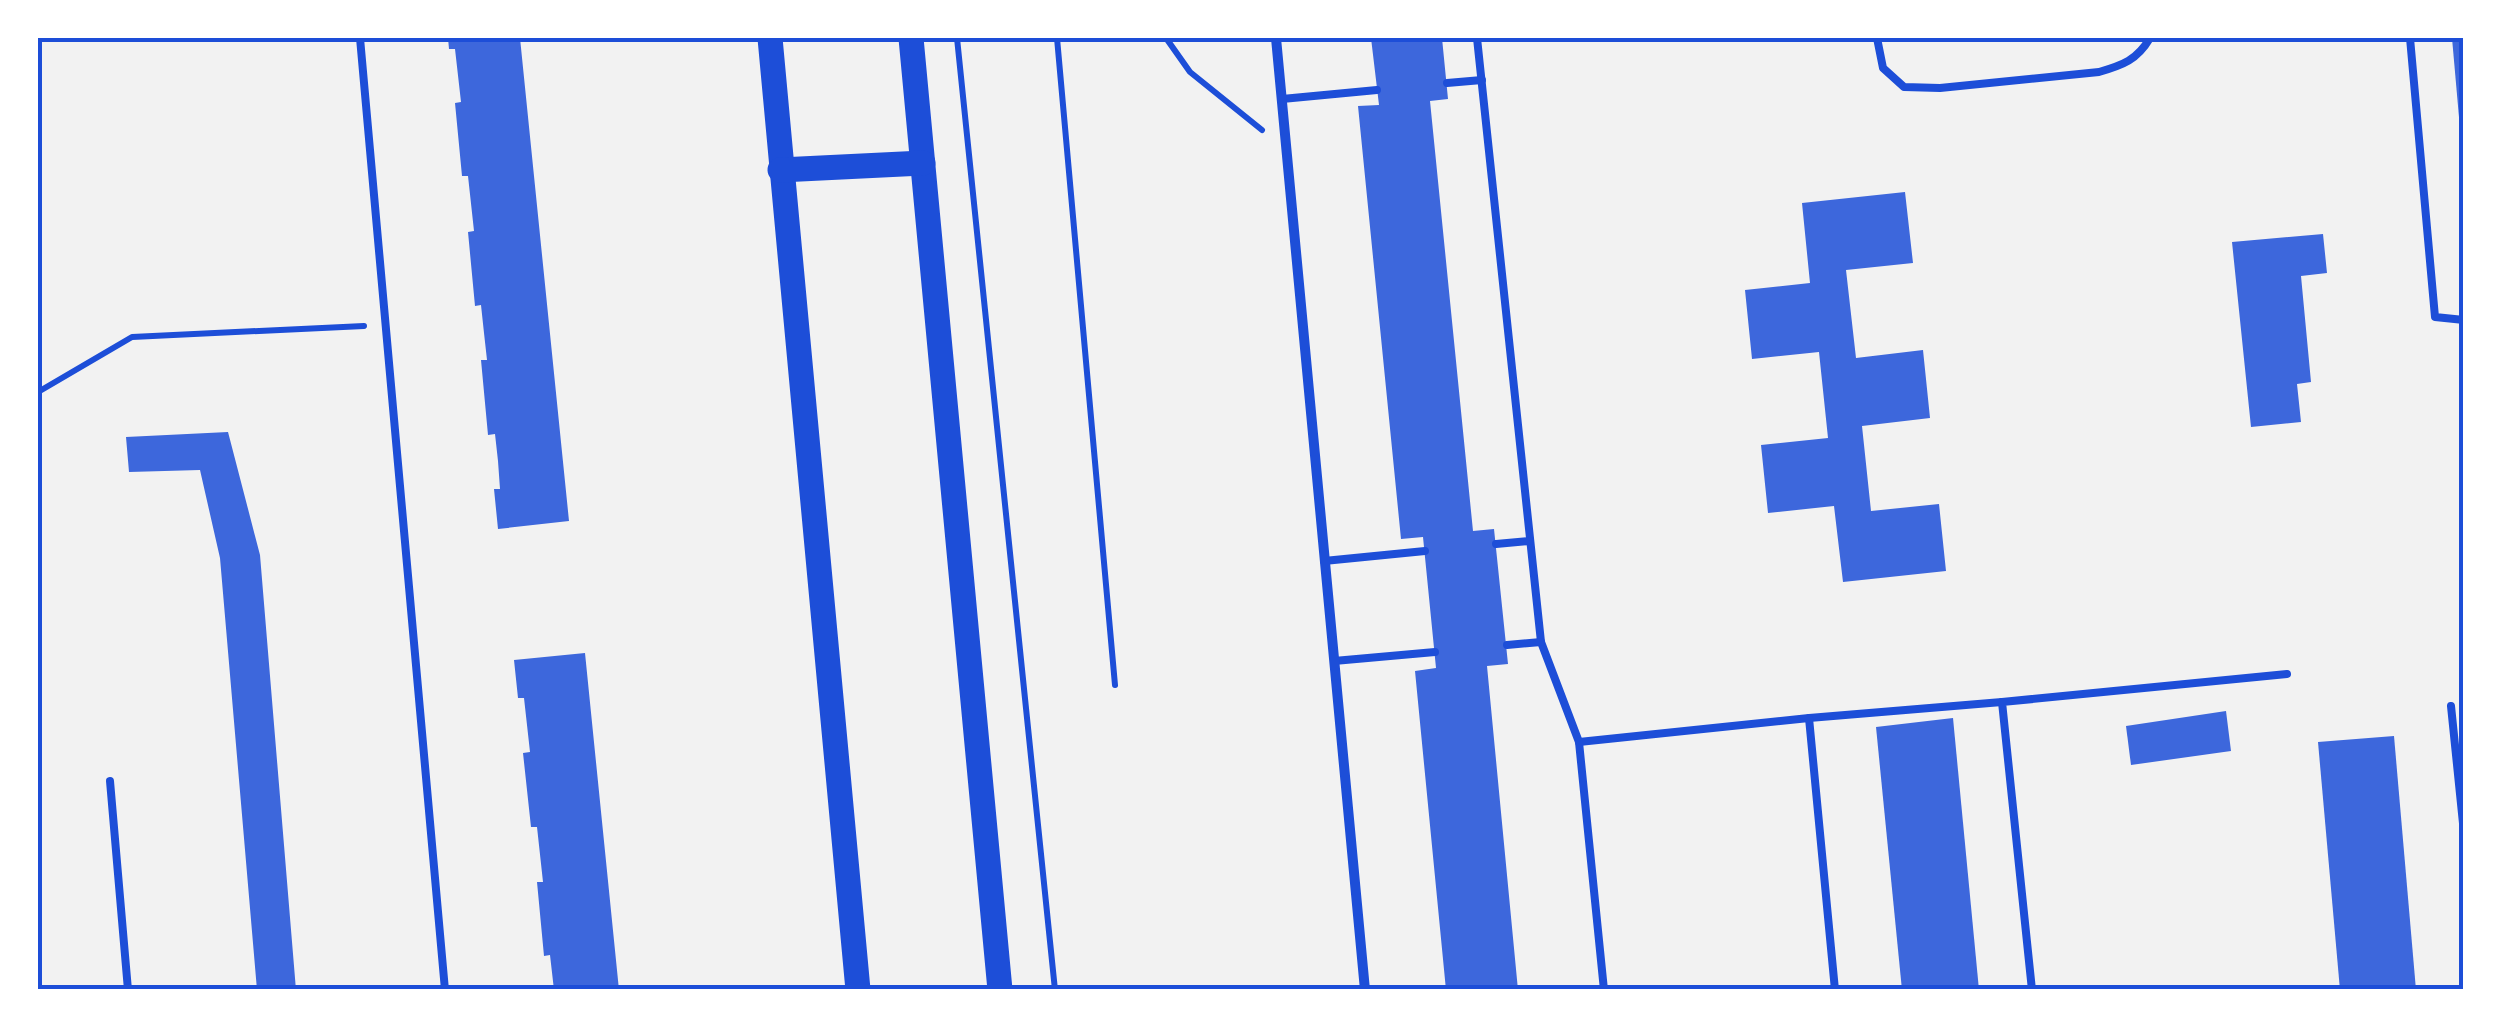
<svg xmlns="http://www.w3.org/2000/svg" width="2501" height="1027" font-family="Raleway,sans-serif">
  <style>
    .building { fill: #3d67dc }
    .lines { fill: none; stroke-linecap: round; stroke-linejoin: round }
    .path { stroke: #1d4ed8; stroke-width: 6 }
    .service { stroke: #1d4ed8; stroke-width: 8 }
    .minor { stroke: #1d4ed8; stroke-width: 10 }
    .primary { stroke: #1d4ed8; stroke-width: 25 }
    .neatline { fill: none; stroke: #1d4ed8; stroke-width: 4 }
  </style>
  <rect width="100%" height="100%" fill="#f2f2f2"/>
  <g class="building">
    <polygon points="448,38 520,38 569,521 498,529 494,489 500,489 498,461 495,434 488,435 481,360 487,360 484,333 481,305 475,306 468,232 474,231 468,176 462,176 455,103 461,102 455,49 449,49"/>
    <polygon points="1371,38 1442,38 1448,99 1430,101 1473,531 1494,529 1508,664 1487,666 1518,990 1446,990 1415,671 1436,668 1423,537 1401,539 1358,106 1379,105"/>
    <polygon points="2452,38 2464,38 2464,140 2461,140"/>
    <polygon points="1905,192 1913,263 1846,270 1856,358 1923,350 1930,418 1862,426 1871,511 1939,504 1946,571 1843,582 1834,506 1768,513 1761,445 1828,438 1819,352 1752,359 1745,290 1810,283 1802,203"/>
    <polygon points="2323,234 2327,273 2301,276 2311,382 2297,384 2301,422 2251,427 2232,242"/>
    <polygon points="228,432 260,555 296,990 257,990 220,558 200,470 129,472 126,437"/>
    <polygon points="585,653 619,990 554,990 550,955 544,956 537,882 543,882 537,827 531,827 523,753 530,752 524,698 518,698 514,660"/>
    <polygon points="2226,711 2231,751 2131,765 2126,726"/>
    <polygon points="1953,718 1979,990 1902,990 1876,727"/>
    <polygon points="2394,736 2416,990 2340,990 2318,742"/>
  </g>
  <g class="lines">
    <g class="path">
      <polyline points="957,38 1055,990"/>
      <polyline points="1057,38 1115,685"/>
      <polyline points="1166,38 1190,72 1262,130"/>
      <polyline points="38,392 132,337 364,326"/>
    </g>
    <g class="service">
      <polyline points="360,38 445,990"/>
      <polyline points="1477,38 1541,642 1579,742 1604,990"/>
      <path d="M1877,38L1883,68L1904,87L1940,88L2099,72C2123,65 2137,60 2150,38"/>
      <polyline points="2410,38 2435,317 2464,320"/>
      <polyline points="1447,83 1482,80"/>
      <polyline points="1282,99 1377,90"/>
      <polyline points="1496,544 1530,541"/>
      <polyline points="1324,561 1425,551"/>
      <polyline points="1507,645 1541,642"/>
      <polyline points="1334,661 1435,652"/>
      <polyline points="2451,706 2464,833"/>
      <polyline points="1809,718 2002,702"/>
      <polyline points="1579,742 1809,718 1835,990"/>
      <polyline points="110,781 128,990"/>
      <polyline points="2032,990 2002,702 2287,674"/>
    </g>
    <polyline class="minor" points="1276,38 1365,990"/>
    <g class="primary">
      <polyline points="770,38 858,990"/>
      <polyline points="911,38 1000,990"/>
      <polyline points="780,170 923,163"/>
    </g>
  </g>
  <rect width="2501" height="1027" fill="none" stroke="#ffffff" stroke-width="80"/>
  <rect x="40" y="40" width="2421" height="947" class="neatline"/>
</svg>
